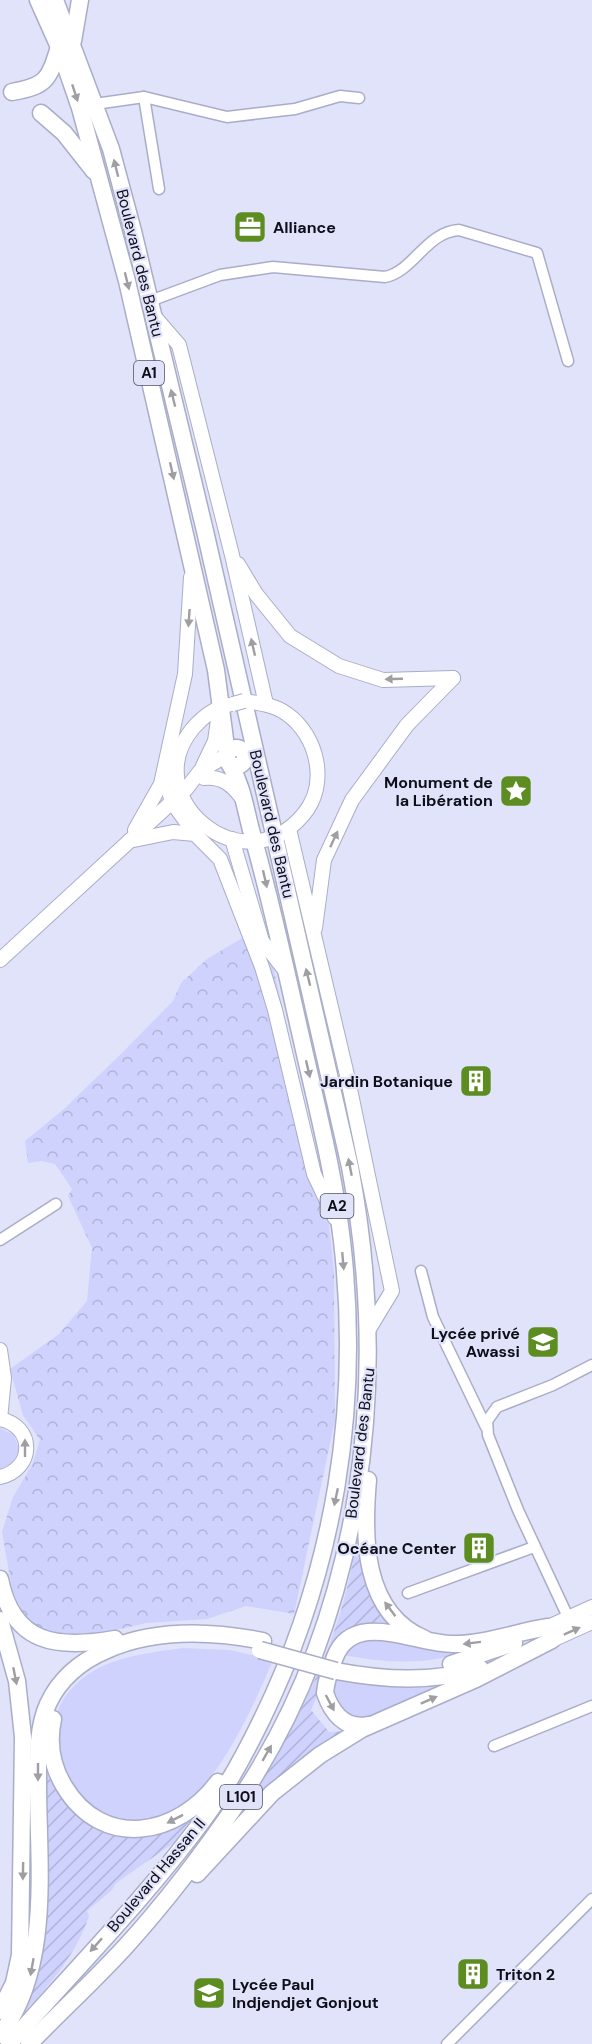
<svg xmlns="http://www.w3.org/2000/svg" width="592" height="2044" font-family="'DM Sans',sans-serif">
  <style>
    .green { fill: #ced2fd }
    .forest { fill: url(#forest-crowns) }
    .garden { fill: url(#garden-furrows) }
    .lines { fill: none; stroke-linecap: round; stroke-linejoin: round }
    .minor-casing { stroke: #aaadc8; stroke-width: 13 }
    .major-casing { stroke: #aaadc8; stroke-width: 16 }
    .highway-casing { stroke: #aaadc8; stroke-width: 19 }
    .minor { stroke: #fff; stroke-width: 10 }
    .major { stroke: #fff; stroke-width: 14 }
    .highway { stroke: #fff; stroke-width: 16 }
    .major-bridge-casing { stroke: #aaadc8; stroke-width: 16; stroke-linecap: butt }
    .highway-bridge-casing { stroke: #aaadc8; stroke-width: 19; stroke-linecap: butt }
    .major-bridge { stroke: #fff; stroke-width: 14 }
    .highway-bridge { stroke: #fff; stroke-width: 16 }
    .oneway { fill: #9f9fa3 }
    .labels { text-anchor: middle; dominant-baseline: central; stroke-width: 4.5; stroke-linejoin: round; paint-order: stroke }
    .shield { fill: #e1e3fb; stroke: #4d4f5d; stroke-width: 1.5 }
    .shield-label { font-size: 15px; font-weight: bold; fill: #0e0f19 }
    .poi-label { font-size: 16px; font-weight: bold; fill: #0e0f19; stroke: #e1e3fb; text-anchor: end }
    .street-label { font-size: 16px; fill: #0e0f19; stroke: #e1e3fb }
  </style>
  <defs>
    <pattern id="forest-crowns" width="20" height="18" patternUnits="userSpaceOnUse" patternTransform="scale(1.5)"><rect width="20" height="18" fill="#ced2fd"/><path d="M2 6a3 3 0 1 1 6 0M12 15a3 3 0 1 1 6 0" fill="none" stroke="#b0b3d8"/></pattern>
    <pattern id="garden-furrows" width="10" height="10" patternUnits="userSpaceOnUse" patternTransform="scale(1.5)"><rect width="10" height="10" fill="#ced2fd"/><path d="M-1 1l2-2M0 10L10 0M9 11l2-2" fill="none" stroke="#b0b3d8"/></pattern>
  </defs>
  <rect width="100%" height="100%" fill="#e1e3fb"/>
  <g class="green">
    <polygon points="0,1428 14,1435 19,1450 12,1464 0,1469"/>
    <path d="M359,1637L467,1651C427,1666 381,1663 339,1654Z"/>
    <path d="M183,1648L230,1650L273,1660C253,1707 219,1784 175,1811C145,1830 104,1823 78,1800C72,1794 69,1783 66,1776C51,1742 47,1712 76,1684C104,1657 147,1653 183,1648Z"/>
    <polygon points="330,1675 468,1677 358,1724 334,1704"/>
  </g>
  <polygon class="forest" points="264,925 327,1207 334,1271 335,1420 294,1614 246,1606 207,1619 146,1623 95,1635 53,1635 34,1624 22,1612 12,1589 2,1532 13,1497 32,1465 40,1440 23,1415 10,1369 59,1334 87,1301 92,1248 68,1196 72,1189 55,1164 42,1161 28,1163 25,1141 65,1108 122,1053 173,1001 181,983 207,959"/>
  <g class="garden">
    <path d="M359,1524L361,1543L405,1633L365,1626L318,1694L311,1710L329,1732L347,1731L298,1760L267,1788L227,1831C294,1730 343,1648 359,1524Z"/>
    <path d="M44,1750L50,1769L115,1832L201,1811L175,1842L116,1883L112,1890L87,1911L89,1916C78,1951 49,1987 23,2013L37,1977L42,1953Z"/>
  </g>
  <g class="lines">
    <defs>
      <g id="minor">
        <polyline points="144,97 159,189"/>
        <polyline points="95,104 144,97 227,117 295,109 340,96 359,98"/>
        <path d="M150,301L220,275L273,267L385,277C414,271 426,232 459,230L537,253L568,361"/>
        <polyline points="0,1240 56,1204"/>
        <polyline points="421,1271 433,1317 486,1427"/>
        <polyline points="408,1593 534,1547"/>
        <polyline points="568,1617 518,1510 488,1435 487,1421 497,1407 553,1385 592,1365"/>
        <polyline points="494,1746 592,1706"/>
        <polyline points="447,2044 592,1899"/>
      </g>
      <g id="major">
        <polyline points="153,315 179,345 232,555 266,704"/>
        <polyline points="238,564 256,594 290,636 339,666 383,680 453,678"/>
        <path d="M228,705C215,708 203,717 194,727C135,795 241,888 303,815C329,785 318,736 287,714C275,705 259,703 244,701"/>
        <polyline points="203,766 215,741 218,720"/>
        <polyline points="164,774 172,802 195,834"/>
        <path d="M204,778C222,776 232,785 242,798"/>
        <polyline points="289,829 347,1075 392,1291 369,1329"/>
        <polyline points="135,830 161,784 185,674 191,577"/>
        <polyline points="232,839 262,941 284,969"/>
        <polyline points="129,841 173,832 195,834 220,859 262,967 275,1010 314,1174 335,1218"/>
        <polyline points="315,928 324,860 352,800 407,725 453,678"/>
        <polyline points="0,960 187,788 200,771 227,755"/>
        <polyline points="0,1350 4,1378 0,1419"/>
        <path d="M0,1419C35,1426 35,1469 0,1477"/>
        <polyline points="548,1627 592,1607"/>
        <polyline points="552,1640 592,1622"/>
      </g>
      <g id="highway">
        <polyline points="38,0 59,47 80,108 127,281 216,670 227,755"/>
        <polyline points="73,41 80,0"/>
        <path d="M12,92C47,86 49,79 59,47"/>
        <polyline points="41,113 64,133 94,171"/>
        <circle cx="236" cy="757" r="9"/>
        <path d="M368,1480C363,1536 362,1613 425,1639"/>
        <path d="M0,1579C13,1645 58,1649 115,1639"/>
        <polyline points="0,1620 17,1681 23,1737 20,1955 14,1983 0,2011"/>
        <polyline points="451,1664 514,1643"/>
        <path d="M336,1671C384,1680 433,1683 480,1668"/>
        <path d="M53,1719C48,1742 52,1766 64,1786C103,1851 178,1836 218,1782"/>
        <path d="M368,1725C345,1730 332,1713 325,1693C326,1680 330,1669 335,1657C354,1609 414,1644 453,1644C486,1644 516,1632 548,1627"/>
        <polyline points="197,1874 272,1793 320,1755 362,1729 476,1679 552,1640"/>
        <path d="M0,2035C52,1967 38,1865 38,1784C38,1758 37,1728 48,1704C60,1678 81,1661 107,1650C156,1628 212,1631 263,1641"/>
        <path d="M9,2044C75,1969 147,1897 206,1816C228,1786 246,1752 262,1719C335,1569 361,1406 342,1241C334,1173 317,1108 302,1041C286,971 271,899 251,830C245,807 242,784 229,763"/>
        <path d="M29,2044C61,2011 95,1980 126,1946C165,1903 206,1849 238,1802C363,1616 391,1383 350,1167L205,531L133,231L111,149L55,0"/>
      </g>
    </defs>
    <use href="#minor" class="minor-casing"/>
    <use href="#major" class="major-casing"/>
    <use href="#highway" class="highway-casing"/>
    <use href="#minor" class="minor"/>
    <use href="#major" class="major"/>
    <use href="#highway" class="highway"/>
    <defs>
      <polyline id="major-bridge" points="233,704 244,701"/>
      <polyline id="highway-bridge" points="260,1650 336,1671"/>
    </defs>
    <use href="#major-bridge" class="major-bridge-casing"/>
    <use href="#highway-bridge" class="highway-bridge-casing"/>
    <use href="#major-bridge" class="major-bridge"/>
    <use href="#highway-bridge" class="highway-bridge"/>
  </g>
  <defs><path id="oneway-solid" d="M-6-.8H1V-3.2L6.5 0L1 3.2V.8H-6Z" transform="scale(1.5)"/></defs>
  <g class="oneway">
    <use href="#oneway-solid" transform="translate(75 93) rotate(72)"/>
    <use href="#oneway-solid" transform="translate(116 168) rotate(-104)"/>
    <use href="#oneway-solid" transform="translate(127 281) rotate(76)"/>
    <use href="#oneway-solid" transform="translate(173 398) rotate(-104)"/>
    <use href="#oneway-solid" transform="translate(172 471) rotate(77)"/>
    <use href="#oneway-solid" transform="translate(189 618) rotate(94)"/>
    <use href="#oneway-solid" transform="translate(253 647) rotate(-103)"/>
    <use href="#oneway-solid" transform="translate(394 679) rotate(178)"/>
    <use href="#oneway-solid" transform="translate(334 839) rotate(-65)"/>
    <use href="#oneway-solid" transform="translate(265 879) rotate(77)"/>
    <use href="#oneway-solid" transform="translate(308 977) rotate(-104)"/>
    <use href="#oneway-solid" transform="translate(308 1069) rotate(77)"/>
    <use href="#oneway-solid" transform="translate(350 1167) rotate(-101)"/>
    <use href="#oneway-solid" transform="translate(343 1261) rotate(85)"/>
    <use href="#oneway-solid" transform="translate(25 1448) rotate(-90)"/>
    <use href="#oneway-solid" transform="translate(336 1497) rotate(102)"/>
    <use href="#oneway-solid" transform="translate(390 1609) rotate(-127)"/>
    <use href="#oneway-solid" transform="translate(572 1631) rotate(-24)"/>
    <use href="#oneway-solid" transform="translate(472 1643) rotate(173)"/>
    <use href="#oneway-solid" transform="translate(15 1676) rotate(79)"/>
    <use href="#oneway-solid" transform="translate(429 1700) rotate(-24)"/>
    <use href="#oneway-solid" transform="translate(330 1703) rotate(62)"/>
    <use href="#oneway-solid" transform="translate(267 1753) rotate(-60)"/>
    <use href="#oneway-solid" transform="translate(38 1772) rotate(90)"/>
    <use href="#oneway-solid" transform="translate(175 1819) rotate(153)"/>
    <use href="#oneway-solid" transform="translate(23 1871) rotate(91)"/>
    <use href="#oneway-solid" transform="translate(96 1945) rotate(132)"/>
    <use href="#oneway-solid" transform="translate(32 1967) rotate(100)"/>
  </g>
  <defs>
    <symbol id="office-square" viewBox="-11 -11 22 22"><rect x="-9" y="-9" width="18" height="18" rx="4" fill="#5d8c21" stroke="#e1e3fb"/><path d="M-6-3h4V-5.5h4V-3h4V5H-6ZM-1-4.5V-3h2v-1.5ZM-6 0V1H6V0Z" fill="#fff"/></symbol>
    <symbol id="sight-square" viewBox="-11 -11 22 22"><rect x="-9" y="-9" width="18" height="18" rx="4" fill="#5d8c21" stroke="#e1e3fb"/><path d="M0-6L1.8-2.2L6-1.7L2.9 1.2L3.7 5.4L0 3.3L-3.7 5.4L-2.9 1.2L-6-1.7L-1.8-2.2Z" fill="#fff"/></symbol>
    <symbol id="building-square" viewBox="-11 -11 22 22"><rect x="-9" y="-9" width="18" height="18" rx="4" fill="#5d8c21" stroke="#e1e3fb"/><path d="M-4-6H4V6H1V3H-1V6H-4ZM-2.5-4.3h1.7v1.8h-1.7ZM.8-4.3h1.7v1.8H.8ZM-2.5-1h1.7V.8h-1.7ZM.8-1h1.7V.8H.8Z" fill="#fff"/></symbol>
    <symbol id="school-square" viewBox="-11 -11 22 22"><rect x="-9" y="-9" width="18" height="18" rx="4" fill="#5d8c21" stroke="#e1e3fb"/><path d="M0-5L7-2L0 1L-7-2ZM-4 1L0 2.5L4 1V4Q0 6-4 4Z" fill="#fff"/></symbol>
  </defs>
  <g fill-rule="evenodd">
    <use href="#office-square" x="231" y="208" width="38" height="38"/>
    <use href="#sight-square" x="497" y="772" width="38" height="38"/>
    <use href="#building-square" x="457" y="1062" width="38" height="38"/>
    <use href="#school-square" x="524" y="1323" width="38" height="38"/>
    <use href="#building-square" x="460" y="1529" width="38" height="38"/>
    <use href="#building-square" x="454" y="1955" width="38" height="38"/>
    <use href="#school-square" x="190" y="1974" width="38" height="38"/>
  </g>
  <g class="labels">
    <g class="shield">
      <rect x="134" y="361" width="30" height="24" rx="4.5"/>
      <rect x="320.5" y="1194" width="33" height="24" rx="4.5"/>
      <rect x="220" y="1785" width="42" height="24" rx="4.5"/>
    </g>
    <g class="shield-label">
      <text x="149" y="373">A1</text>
      <text x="337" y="1206">A2</text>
      <text x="241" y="1797">L101</text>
    </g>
    <g class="poi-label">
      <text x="273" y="227" text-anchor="start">Alliance</text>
      <text x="493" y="782">Monument de<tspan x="493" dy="18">la Libération</tspan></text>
      <text x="453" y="1081">Jardin Botanique</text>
      <text x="520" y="1333">Lycée privé<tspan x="520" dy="18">Awassi</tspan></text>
      <text x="456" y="1548">Océane Center</text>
      <text x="496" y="1974" text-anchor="start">Triton 2</text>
      <text x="232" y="1984" text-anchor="start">Lycée Paul<tspan x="232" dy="18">Indjendjet Gonjout</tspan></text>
    </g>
    <g class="street-label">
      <text transform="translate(140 263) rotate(76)">Boulevard des Bantu</text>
      <text transform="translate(272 824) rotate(77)">Boulevard des Bantu</text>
      <text transform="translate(360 1443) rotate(-83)">Boulevard des Bantu</text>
      <text transform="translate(156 1875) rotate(-50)">Boulevard Hassan II</text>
    </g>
  </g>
</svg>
